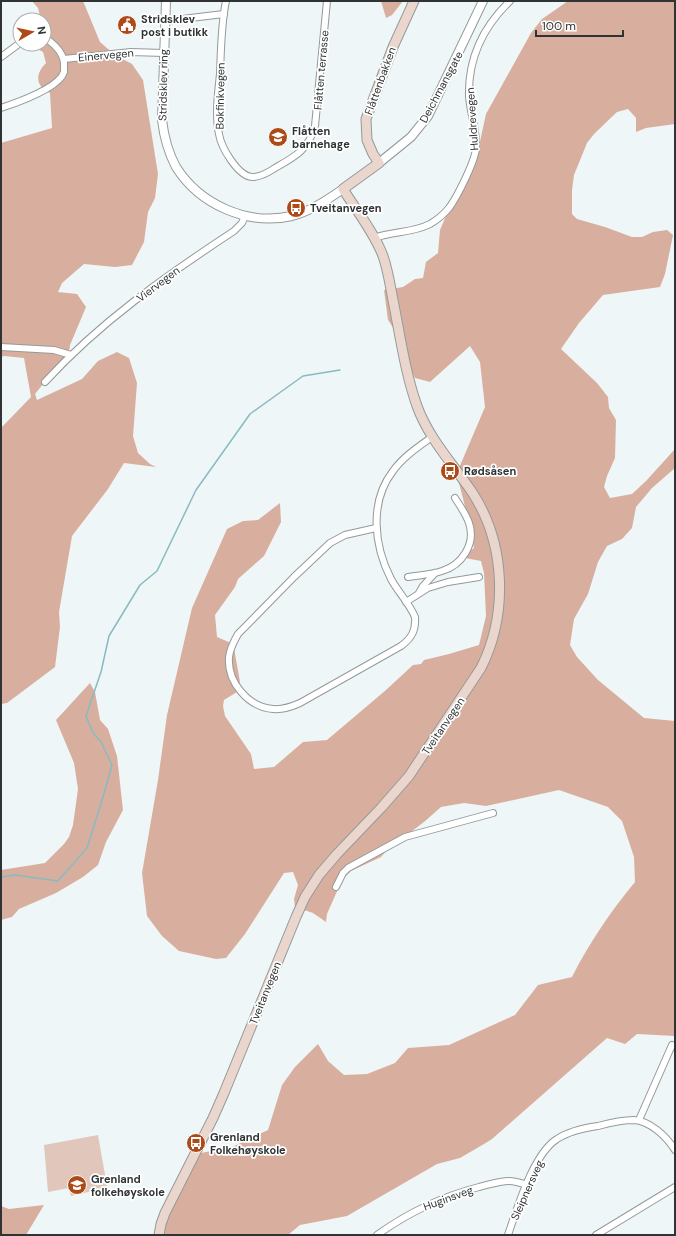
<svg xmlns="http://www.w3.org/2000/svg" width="676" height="1236" font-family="'DM Sans',sans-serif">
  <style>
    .green { fill: #e0c6bb }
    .forest { fill: #d8af9e }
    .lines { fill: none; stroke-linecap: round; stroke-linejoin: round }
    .stream { stroke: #88bbc1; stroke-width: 1.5 }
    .minor-casing { stroke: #939a9a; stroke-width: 8 }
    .tertiary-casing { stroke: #939a9a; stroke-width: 10 }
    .secondary-casing { stroke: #939a9a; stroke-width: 11 }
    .minor { stroke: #fff; stroke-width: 6 }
    .tertiary { stroke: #fff; stroke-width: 8 }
    .secondary { stroke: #ebd6ce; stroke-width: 9 }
    .labels { text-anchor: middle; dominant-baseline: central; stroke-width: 3.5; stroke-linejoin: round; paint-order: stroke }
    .poi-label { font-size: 11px; font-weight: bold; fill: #303334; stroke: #fff; text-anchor: start }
    .street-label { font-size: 11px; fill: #303334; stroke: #fff }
  </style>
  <rect width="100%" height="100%" fill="#eff6f7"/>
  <polygon class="green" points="98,1135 107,1186 97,1190 71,1196 69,1188 48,1192 44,1145"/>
  <g class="forest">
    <path d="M32,1H83L100,42L115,55L132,64L143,80L158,174L155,198L148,212L144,242L132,265L115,267L84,264L62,283L58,292L77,294L86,307L70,345L69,352L35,394L37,400L82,379L98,361L117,352L129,358L137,383L133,436L138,453L150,464L156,467L124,463L108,489L72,536L59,612L60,627L55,667L7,703L1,704V428L31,397L24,358L4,356L1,357V143L52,128L50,93C35,86 35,74 46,63L43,52L36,48L33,44H44V20H41L38,8Z"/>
    <polygon points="381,1 403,1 392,15 386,18"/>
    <path d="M568,1H675V124L646,128L636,132V118L628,109L617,112L594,134L587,143L574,175L572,190V214L577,219L605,227L632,237H642L653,232L667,230L673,235L665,274L660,287L603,295L579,323L561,349L597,383L608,397L609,408L616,420L615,458L607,476L604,487L610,498L632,494L646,481L675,449V468L652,488L636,507L632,528L622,539L607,546L598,562L588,594L574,619L570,645L577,657L598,680L644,718L675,721V1036L637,1034L625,1044L607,1038L492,1139L484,1144L460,1158L437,1164L347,1216L300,1225L288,1235H162L164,1219L196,1154L232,1147L268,1130L282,1085L295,1067L318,1044L328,1061L344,1075L367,1074L395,1063L408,1048L449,1045L515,1015L538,985L572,977C589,943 611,911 635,882L634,857L622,821L608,807L559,790L486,806L464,803L441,807L424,822L387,850L381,857L351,871L342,880L327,914L326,922L313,913L295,907L294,899L298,885L293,872L284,873L245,934L226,958L216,959L179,951L162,936L147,916L142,873L158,780L167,715L192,608L227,529L243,521L258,520L280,503L281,522L264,556L238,579L235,587L215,615L217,637L231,643L234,648L240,682L237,692L224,700L223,706L225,716L251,754L254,769L274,767L303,742L327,740L386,690L413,665L421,664L424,660L449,654L479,645L486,616L484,573L481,561L460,557L474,548L470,526L459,483V468L485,407L480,362L470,346L430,382L415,378L408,364L406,347L388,320L384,290L403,287L415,279L423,278L426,262L438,253L440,230L458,188L476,160L486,114L531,33L542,19Z"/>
    <polygon points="90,683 95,692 100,720 108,729 117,756 123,810 106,842 98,865 83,877 56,893 19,909 12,917 1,920 1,870 45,863 64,844 69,837 73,825 78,789 74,763 56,720"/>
    <polygon points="44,1205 26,1235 1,1235 1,1206 9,1209"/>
  </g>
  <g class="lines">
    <polyline class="stream" points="1,877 15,875 58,881 87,848 103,797 112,765 101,742 93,733 86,716 101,672 109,636 140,585 157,571 196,490 250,414 303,376 340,370"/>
    <defs>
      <g id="minor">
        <path d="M226,1C221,25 221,50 220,74C218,93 215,115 219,134C221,147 238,177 253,177C261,177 269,172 275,168C296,156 308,150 315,126L327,1"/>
        <polyline points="165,21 224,14"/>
        <polyline points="1,57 20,43"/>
        <polyline points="64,59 131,52 164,53"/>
        <path d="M1,108C16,103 59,88 64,72C64,69 64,65 64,63C63,51 53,43 44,37"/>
        <path d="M374,238C393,231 413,233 430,224C437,220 444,214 449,208C457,197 476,160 476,147C477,130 470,113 469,96C468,58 484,26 510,1"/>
        <polyline points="1,347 54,350 71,355"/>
        <path d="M45,382C100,322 167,275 234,231L242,223L245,216"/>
        <path d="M376,528L345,535L330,543L294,577L238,634C234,641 230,649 229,657C227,682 248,707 273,709C283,710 291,707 300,703L401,646C412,638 416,630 415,617C409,603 398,592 391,579C374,546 369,502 393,471C403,457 418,447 432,437"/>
        <path d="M408,577C419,575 431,575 442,571C462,565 476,544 469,523C466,514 460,506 455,498"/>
        <polyline points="419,593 423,586 435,573"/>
        <polyline points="406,602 428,588 448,582 479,577"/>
        <polyline points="336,887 343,873 348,868 405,837 493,813"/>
        <polyline points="639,1120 672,1045"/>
        <path d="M377,1235C409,1212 440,1197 479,1187C488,1185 499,1181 509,1181C515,1181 521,1183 527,1185"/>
        <path d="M508,1235C517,1209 533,1154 557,1139C569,1131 584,1128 598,1126C609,1123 622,1120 634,1120C650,1121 666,1136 675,1150"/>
        <polyline points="596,1235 675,1187"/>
      </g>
      <g id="tertiary">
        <path d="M166,1L162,120C164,137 168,152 176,167C200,205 248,226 292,216C311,211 327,200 343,189"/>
        <polyline points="379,163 411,137 428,116 483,1"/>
      </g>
      <path id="secondary" d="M159,1235L161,1224L165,1213L213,1118L224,1093L296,917L305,897L319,875L337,854L381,808L409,776L481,668C508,614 506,544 472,492C453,464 429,439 417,406C405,372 400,335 393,300C390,285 388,270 383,256C374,232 356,210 343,189L379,163L373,154L367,140L366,119L393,47L414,1"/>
    </defs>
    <use href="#minor" class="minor-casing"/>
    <use href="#tertiary" class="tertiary-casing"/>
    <use href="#secondary" class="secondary-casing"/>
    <use href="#minor" class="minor"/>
    <use href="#tertiary" class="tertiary"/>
    <use href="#secondary" class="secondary"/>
  </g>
  <defs>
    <symbol id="civic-disc" viewBox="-11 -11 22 22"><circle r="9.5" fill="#ae4a17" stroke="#fff"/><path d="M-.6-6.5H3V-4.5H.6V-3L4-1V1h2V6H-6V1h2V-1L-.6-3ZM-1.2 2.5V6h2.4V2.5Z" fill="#fff"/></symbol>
    <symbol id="school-disc" viewBox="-11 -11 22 22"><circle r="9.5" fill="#ae4a17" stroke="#fff"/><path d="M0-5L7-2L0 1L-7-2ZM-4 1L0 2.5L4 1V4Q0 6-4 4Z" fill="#fff"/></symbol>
    <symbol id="bus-disc" viewBox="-11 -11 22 22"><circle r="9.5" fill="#ae4a17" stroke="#fff"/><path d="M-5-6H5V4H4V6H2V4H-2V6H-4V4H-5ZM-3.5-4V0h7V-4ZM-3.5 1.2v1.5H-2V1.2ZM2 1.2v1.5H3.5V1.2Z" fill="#fff"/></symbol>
  </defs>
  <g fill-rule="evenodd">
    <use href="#civic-disc" x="116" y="14" width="22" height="22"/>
    <use href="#school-disc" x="267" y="126" width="22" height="22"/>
    <use href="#bus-disc" x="285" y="197" width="22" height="22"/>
    <use href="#bus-disc" x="439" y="460" width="22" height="22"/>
    <use href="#bus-disc" x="185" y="1132" width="22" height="22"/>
    <use href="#school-disc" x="66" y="1174" width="22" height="22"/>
  </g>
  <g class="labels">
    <g class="poi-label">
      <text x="141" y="19">Stridsklev<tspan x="141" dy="13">post i butikk</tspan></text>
      <text x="292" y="131">Flåtten<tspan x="292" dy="13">barnehage</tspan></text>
      <text x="310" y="208">Tveitanvegen</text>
      <text x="464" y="471">Rødsåsen</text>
      <text x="210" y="1137">Grenland<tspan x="210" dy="13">Folkehøyskole</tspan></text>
      <text x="91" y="1179">Grenland<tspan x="91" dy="13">folkehøyskole</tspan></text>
    </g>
    <g class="street-label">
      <text transform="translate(106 55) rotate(-5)">Einervegen</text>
      <text transform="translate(321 70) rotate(-85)">Flåtten terrasse</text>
      <text transform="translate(380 81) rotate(-70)">Flåttenbakken</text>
      <text transform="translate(163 85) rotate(-89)">Stridsklev ring</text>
      <text transform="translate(441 87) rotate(-62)">Deichmansgate</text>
      <text transform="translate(220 96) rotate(-89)">Bokfinkvegen</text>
      <text transform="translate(472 119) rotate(-94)">Huldrevegen</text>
      <text transform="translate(158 284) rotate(-37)">Viervegen</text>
      <text transform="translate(443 726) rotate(-56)">Tveitanvegen</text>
      <text transform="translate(265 993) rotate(-68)">Tveitanvegen</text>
      <text transform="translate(527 1190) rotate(-66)">Sleipnersveg</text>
      <text transform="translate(448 1198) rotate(-20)">Huginsveg</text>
    </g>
  </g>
  <rect width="676" height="1236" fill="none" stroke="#303334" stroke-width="4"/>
  <g transform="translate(32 32) rotate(81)"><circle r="19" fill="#ffffff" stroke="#acadae"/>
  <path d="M0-3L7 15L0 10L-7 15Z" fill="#ae4a17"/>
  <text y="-6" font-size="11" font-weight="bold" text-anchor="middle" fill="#303334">N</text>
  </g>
  <path d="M536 30v6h87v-6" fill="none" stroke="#303334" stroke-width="2"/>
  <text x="542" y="30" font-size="12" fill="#303334" stroke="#ffffff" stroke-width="3" paint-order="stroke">100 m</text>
</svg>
